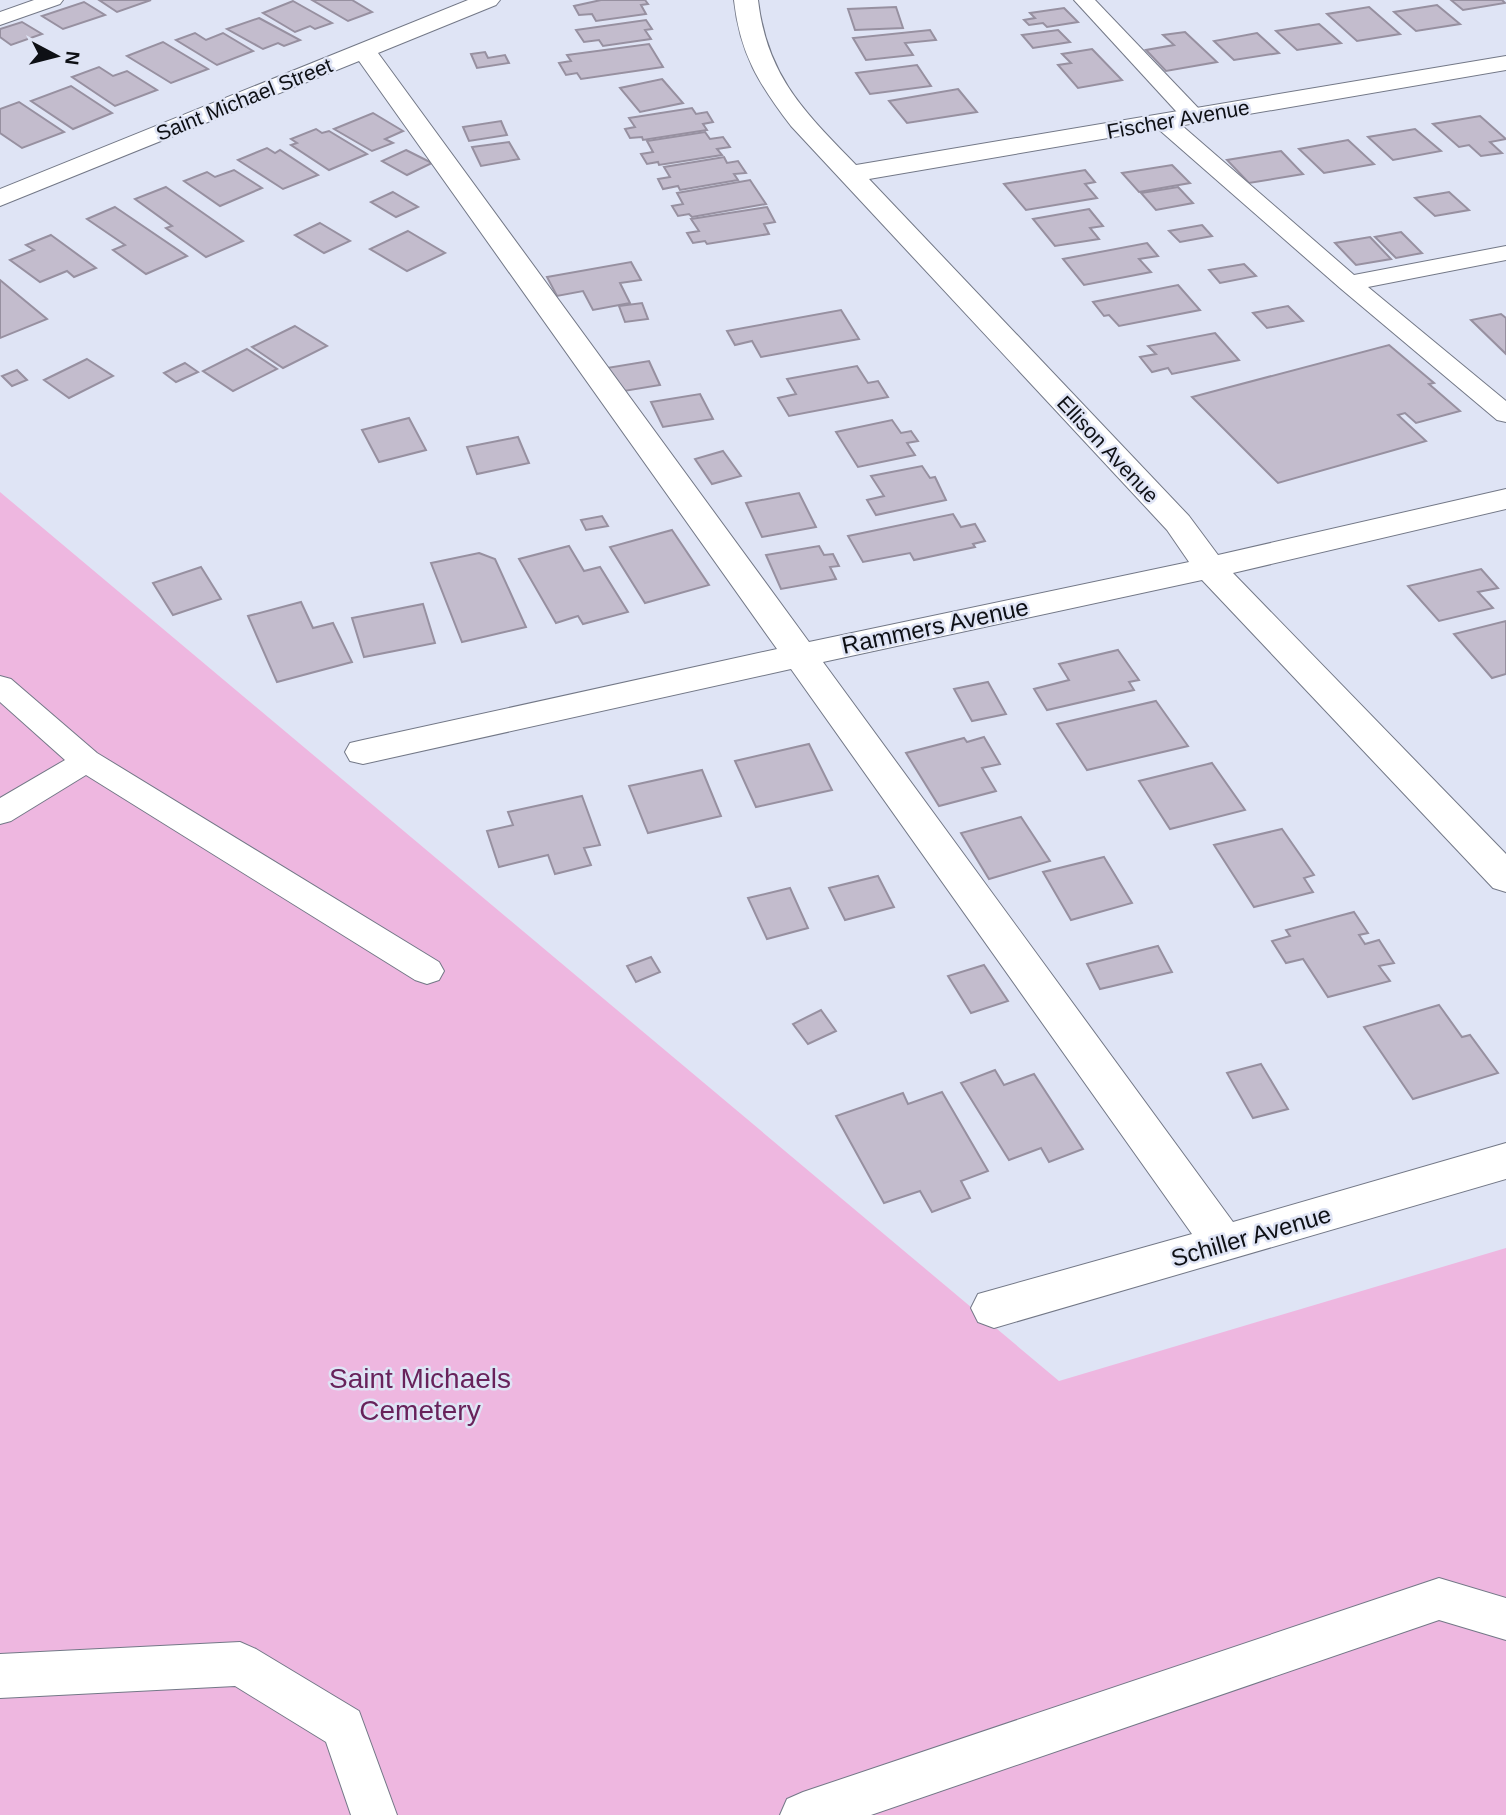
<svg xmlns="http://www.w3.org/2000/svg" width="1506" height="1815" font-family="Arial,sans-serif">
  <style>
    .green { fill: #eeb7e0 }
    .building { fill: #c3bccd; stroke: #9790a0; stroke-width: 2 }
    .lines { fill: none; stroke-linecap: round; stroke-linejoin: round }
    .lane-casing { stroke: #737887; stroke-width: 2 }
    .street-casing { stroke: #737887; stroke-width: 2 }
    .lane { fill: #fff; fill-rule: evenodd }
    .street { fill: #fff; fill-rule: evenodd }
    .labels { text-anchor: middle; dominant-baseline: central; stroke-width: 5; stroke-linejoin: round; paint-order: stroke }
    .far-street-label { font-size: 21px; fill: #0e1015; stroke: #dfe4f5 }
    .street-label { font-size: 24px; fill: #0e1015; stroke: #dfe4f5 }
    .near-park-label { font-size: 28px; fill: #68225b; stroke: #dfe4f5 }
  </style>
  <rect width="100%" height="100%" fill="#dfe4f5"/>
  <polygon class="green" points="0,492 1059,1381 1506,1248 1506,1815 0,1815"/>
  <g class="building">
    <polygon points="99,0 151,0 117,12"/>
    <polygon points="312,0 352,0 372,12 348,21"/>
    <polygon points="601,0 645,0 648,4 641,5 646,14 596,21 592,14 579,15 574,6"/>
    <polygon points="1451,0 1502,0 1505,3 1463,10"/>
    <polygon points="293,1 332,23 315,29 310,26 295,32 263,13"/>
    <polygon points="84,2 105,15 63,29 42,16"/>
    <polygon points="1437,5 1460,24 1416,31 1394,12"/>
    <polygon points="896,7 903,28 855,30 848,9"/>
    <polygon points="1369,7 1400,34 1357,41 1327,14"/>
    <polygon points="1064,8 1078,22 1047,27 1043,23 1029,25 1024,20 1035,18 1030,13"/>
    <polygon points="259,18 300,40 284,46 278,43 263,49 227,29"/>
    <polygon points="646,20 652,29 645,30 651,39 603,46 599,40 584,42 576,30"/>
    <polygon points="22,22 42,34 11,45 0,37 0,29"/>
    <polygon points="1319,24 1341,43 1297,50 1276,31"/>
    <polygon points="930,30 936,40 905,43 913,55 866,60 853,38"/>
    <polygon points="1058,30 1070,42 1033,48 1022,35"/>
    <polygon points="1185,32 1217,62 1166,71 1146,50 1174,45 1163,35"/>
    <polygon points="195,33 206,40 223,33 253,51 217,65 176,40"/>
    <polygon points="1257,33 1279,53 1234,60 1214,41"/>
    <polygon points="163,42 208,69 171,83 127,56"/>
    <polygon points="649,44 663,67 581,79 577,73 566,75 559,63 571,61 567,55"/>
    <polygon points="1092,49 1122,80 1078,88 1058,65 1071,63 1062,54"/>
    <polygon points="485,52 488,58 505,55 509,63 477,68 471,54"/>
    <polygon points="917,65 931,86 870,94 856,73"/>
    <polygon points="99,67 113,76 127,71 157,90 115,106 72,77"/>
    <polygon points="662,79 683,103 640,112 620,88"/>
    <polygon points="71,86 112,113 73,129 31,101"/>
    <polygon points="958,89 977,112 907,123 889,101"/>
    <polygon points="19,102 64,132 22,148 0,133 0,109"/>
    <polygon points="692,108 696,114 707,112 713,122 703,124 707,130 643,140 642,137 630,138 625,129 635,127 629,118"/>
    <polygon points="373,113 403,131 385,139 393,143 372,151 334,129"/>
    <polygon points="1480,116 1506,139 1490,142 1502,153 1481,156 1469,145 1459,147 1433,124"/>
    <polygon points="501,121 507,135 469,141 463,127"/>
    <polygon points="316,129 322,133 329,131 367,154 329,170 291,145 297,143 291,139"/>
    <polygon points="1415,129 1441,151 1393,160 1368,137"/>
    <polygon points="705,132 710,139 723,137 730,147 717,149 722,155 659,165 658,162 647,164 641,154 653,152 647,141"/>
    <polygon points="1348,140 1374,164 1324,173 1299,149"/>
    <polygon points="509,142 519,159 481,166 472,147"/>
    <polygon points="267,148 275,153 280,150 318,175 283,189 238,160"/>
    <polygon points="406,150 432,163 407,175 382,161"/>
    <polygon points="1281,151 1303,174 1249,183 1227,160"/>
    <polygon points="724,157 727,163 738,161 746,173 734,174 738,180 680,190 678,186 663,189 658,179 670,177 664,167"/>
    <polygon points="1172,165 1190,183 1139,192 1122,173"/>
    <polygon points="234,170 262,188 220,206 184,181 207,172 215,177"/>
    <polygon points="1085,170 1095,182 1085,184 1097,198 1026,210 1004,184"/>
    <polygon points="750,180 766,204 692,217 689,214 678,216 672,206 683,204 677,193"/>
    <polygon points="166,187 243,241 206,257 166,228 172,226 135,199"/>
    <polygon points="1178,187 1193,203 1156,210 1141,193"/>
    <polygon points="393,192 418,207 396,217 371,202"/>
    <polygon points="1449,192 1469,210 1435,216 1415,198"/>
    <polygon points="115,207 187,256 146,274 113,250 125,245 87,219"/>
    <polygon points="767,207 775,222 764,224 769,234 707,244 705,241 693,243 687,233 699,231 691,219"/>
    <polygon points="1089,209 1103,226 1090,228 1099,239 1055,246 1033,219"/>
    <polygon points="320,223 350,241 324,253 295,235"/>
    <polygon points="1202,225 1212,236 1180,242 1169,231"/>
    <polygon points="408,231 445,253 407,271 370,249"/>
    <polygon points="1401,232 1422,253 1396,258 1375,237"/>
    <polygon points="51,235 96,268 74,277 67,271 40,282 10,260 34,250 26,245"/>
    <polygon points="1370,237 1391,259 1356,265 1335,243"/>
    <polygon points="1147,243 1158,256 1139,259 1151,272 1084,285 1063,259"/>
    <polygon points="631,262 641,280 620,283 630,303 593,310 583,291 557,296 547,277"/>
    <polygon points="1244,264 1256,276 1220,283 1209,270"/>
    <polygon points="0,280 47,319 0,338"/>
    <polygon points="1178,285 1200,310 1119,326 1109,315 1104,316 1093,302"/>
    <polygon points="642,303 648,319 625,322 619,306"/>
    <polygon points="1288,306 1303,321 1267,328 1253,313"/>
    <polygon points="841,310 859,339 761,357 752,341 735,345 727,331"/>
    <polygon points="1501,314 1506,318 1506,354 1471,320"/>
    <polygon points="295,326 327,346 283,368 252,347"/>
    <polygon points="1215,333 1239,360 1172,374 1168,368 1152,372 1140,357 1156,354 1148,346"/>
    <polygon points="1389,345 1434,383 1429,384 1460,411 1416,423 1405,413 1398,415 1426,441 1278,483 1192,397"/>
    <polygon points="247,349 277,369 233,391 203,371"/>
    <polygon points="87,359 113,376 69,398 44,380"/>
    <polygon points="649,361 660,385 618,392 607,368"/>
    <polygon points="185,363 198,372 176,382 164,373"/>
    <polygon points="857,366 868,383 878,381 888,397 789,416 778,398 796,394 787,379"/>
    <polygon points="17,370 27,380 12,386 2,376"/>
    <polygon points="700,394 713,419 663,427 651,402"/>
    <polygon points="409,418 426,450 379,462 362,430"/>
    <polygon points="892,420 901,433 911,431 918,441 907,443 915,455 858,467 836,432"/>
    <polygon points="518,437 529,463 477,474 467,447"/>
    <polygon points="723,451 741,476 712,484 695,459"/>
    <polygon points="922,466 930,478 935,477 946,500 876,515 867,500 884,496 871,476"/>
    <polygon points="799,493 816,527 762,537 746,503"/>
    <polygon points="953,514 961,527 975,524 985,541 973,544 975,547 914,560 910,553 863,562 848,536"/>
    <polygon points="602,516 608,526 586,530 581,520"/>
    <polygon points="672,530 709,585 645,603 610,547"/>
    <polygon points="569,546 584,571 600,567 628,612 583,624 578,616 556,623 519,559"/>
    <polygon points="819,546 824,555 833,554 839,566 830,567 836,579 781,589 766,555"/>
    <polygon points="479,553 495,559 526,627 462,642 431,563"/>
    <polygon points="201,567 221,599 173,615 153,583"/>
    <polygon points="1481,569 1498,588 1478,592 1493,608 1439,621 1408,586"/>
    <polygon points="301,602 313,628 333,623 352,662 277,682 248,616"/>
    <polygon points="423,604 435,643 364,657 352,618"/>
    <polygon points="1506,621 1506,674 1492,678 1454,634"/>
    <polygon points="1118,650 1139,680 1129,682 1134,690 1047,710 1034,689 1069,680 1059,664"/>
    <polygon points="988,682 1006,714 972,721 954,689"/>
    <polygon points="1156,701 1188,746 1087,770 1057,724"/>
    <polygon points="984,737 1000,764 982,768 996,791 939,806 906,753 964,738 967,742"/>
    <polygon points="809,744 832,790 756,807 735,761"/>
    <polygon points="1212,763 1245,810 1170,829 1139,781"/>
    <polygon points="702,770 721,816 648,833 629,786"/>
    <polygon points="582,796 600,845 584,848 591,865 555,874 548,855 499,867 487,831 513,825 508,812"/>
    <polygon points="1021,817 1050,861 989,879 961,833"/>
    <polygon points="1282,829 1314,875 1304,878 1313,892 1254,907 1214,845"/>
    <polygon points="1104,857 1132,903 1071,920 1043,872"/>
    <polygon points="878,876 894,907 845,920 829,888"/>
    <polygon points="790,888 808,928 767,939 748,898"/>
    <polygon points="1354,912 1368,933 1359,935 1365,944 1379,940 1394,963 1379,966 1390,981 1328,997 1303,959 1286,963 1272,941 1290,936 1286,930"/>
    <polygon points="1158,946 1172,972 1100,989 1087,964"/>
    <polygon points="651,957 660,972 636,982 627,966"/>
    <polygon points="984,965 1008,1001 971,1013 948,976"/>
    <polygon points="1439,1005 1462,1037 1470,1035 1498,1073 1413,1099 1364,1027"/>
    <polygon points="821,1010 836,1031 808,1044 793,1024"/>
    <polygon points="1261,1064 1288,1109 1253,1118 1227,1073"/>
    <polygon points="995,1070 1004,1085 1034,1074 1083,1149 1049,1162 1041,1148 1009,1160 961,1083"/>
    <polygon points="942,1092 988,1171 961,1181 970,1198 932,1212 920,1191 884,1203 836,1116 903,1093 908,1104"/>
  </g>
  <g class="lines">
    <defs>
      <g id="lane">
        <polygon points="34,0 63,0 60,4 0,25 0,12"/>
        <polygon points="1074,0 1095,0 1202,112 1205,117 1202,122 1186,122"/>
        <polygon points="1164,115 1172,117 1354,275 1506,246 1506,260 1368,287 1506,401 1506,422 1497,420 1340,288 1156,127 1153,122 1156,117"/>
        <polygon points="0,676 11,679 97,753 439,962 444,971 439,980 427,984 415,980 86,775 11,821 0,824 0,798 65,760 0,702"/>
        <polygon points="1439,1578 1506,1598 1506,1640 1439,1620 871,1815 780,1815 787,1799 803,1792"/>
        <polygon points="240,1642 256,1649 359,1711 397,1815 351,1815 326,1742 235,1686 0,1698 0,1654"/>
      </g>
      <path id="street" d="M468,0H500L496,5L378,53L809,642L1189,562L1167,530L791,126C759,84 740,54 734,0H758C767,77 805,112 856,165L1506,56V70L869,179L1189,516L1218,555L1506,489V509L1233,573L1506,854V892L1493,888L1202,580L823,662L1233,1222L1506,1143V1179L994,1328L978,1322L971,1308L978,1294L1192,1234L791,669L363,764L350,761L345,752L350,743L363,740L777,649L359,61L0,206V189Z"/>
    </defs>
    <use href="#lane" class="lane-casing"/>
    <use href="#street" class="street-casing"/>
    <use href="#lane" class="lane"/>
    <use href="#street" class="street"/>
  </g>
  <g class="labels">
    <g class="far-street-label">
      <text transform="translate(244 99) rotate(-22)">Saint Michael Street</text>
      <text transform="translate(1178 119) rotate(-10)">Fischer Avenue</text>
      <text transform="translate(1108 449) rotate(47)">Ellison Avenue</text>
    </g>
    <g class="street-label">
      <text transform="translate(935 626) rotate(-12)">Rammers Avenue</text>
      <text transform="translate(1251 1236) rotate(-16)">Schiller Avenue</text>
    </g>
    <g class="near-park-label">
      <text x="420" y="1378">Saint Michaels<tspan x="420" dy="32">Cemetery</tspan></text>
    </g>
  </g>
  <g transform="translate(56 56) rotate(97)" stroke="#dfe4f5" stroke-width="5" paint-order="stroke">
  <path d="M0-5L12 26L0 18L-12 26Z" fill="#0e1015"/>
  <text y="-10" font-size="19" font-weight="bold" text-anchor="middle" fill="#0e1015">N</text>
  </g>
</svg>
